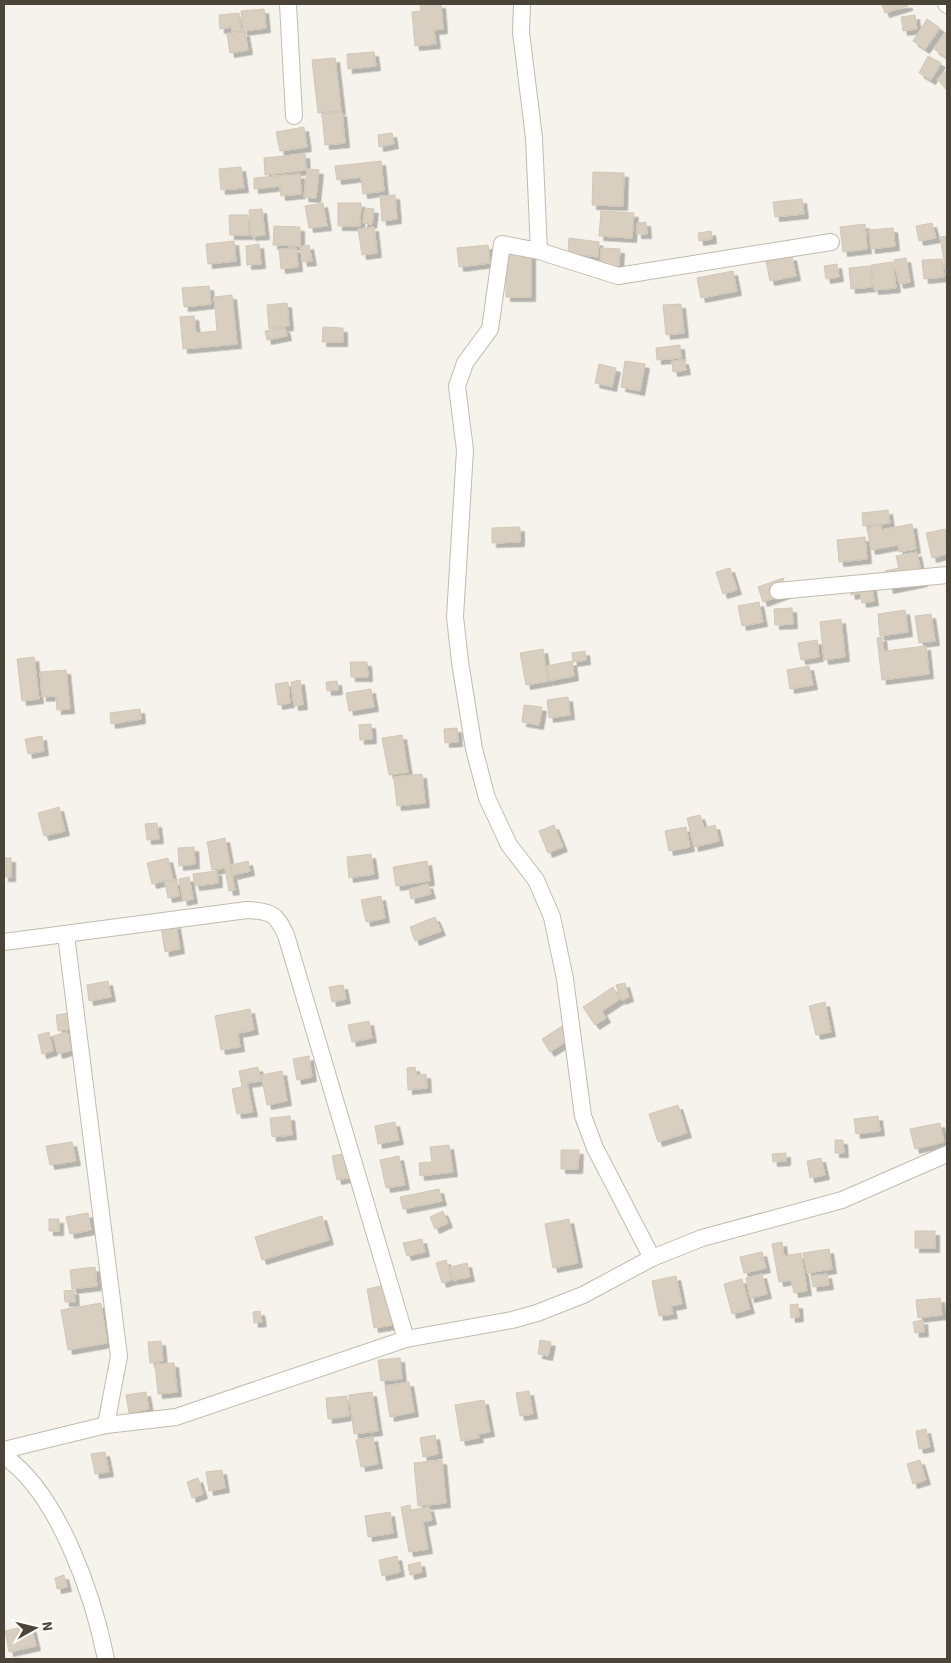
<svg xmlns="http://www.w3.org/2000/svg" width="951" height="1663" font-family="'Source Sans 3',sans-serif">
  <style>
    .building { fill: #d8cfc1; stroke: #d3c7b4; filter: url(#shadow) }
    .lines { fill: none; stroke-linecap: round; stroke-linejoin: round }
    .street-casing { stroke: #c2bbae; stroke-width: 18 }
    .street { stroke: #fff; stroke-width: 16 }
  </style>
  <defs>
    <filter id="shadow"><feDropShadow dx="4.5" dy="4.5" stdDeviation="0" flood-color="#0004"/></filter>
  </defs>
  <rect width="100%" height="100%" fill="#f6f3ec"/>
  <g class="building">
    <polygon points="420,4 441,4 443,29 434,30 436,44 415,46 412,12 421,11"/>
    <polygon points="882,4 908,4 908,6 885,13"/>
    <polygon points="264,9 266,28 243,31 241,11"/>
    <polygon points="239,13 241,31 232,32 231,27 220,29 219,15"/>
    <polygon points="915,15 917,29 903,31 901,17"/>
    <polygon points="927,19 940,28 925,49 913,41"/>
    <polygon points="245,32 248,50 230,53 227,34"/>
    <polygon points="945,32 947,33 947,58 934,49"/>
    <polygon points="374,52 376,66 348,69 347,54"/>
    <polygon points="928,56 941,63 931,80 919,73"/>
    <polygon points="335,58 341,110 318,113 312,60"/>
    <polygon points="947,70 947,90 937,79"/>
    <polygon points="342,112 345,143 325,145 322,114"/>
    <polygon points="304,127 307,147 280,151 276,132"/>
    <polygon points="392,133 394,144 379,147 378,135"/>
    <polygon points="305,154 306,170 265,175 264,158"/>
    <polygon points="381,161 384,191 363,194 361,177 337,180 335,166"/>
    <polygon points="241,167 244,188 221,190 219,169"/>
    <polygon points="307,169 319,170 316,198 304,197"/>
    <polygon points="593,172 624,173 623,206 592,205"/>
    <polygon points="300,174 301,194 281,196 280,186 254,189 254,178"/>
    <polygon points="395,195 397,219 382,221 380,196"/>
    <polygon points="802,199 804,214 775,217 773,202"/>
    <polygon points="323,203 327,226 309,228 305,206"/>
    <polygon points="338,203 361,203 360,226 338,226"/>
    <polygon points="365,208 374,209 372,224 363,223"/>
    <polygon points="262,209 265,235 251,236 249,210"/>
    <polygon points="601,211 634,213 632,238 599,236"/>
    <polygon points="229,215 248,215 249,235 230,235"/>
    <polygon points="646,222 647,234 637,234 637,223"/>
    <polygon points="932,223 936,238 919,241 916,226"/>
    <polygon points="865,224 867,249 843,252 840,227"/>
    <polygon points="274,226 300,227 300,246 273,245"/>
    <polygon points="374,227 377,253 362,255 358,229"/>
    <polygon points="893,228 895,246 871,249 869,230"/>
    <polygon points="711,231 712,239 699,241 698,233"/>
    <polygon points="947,236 947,279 940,237"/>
    <polygon points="569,238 599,242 598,257 568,253"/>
    <polygon points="234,241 236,261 208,264 206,244"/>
    <polygon points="259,244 261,264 247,265 246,246"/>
    <polygon points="309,245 312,261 303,262 300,247"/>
    <polygon points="488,245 490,263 459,267 457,248"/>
    <polygon points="296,248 298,267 281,269 279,249"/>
    <polygon points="601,248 620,249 619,266 600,266"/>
    <polygon points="506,253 531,254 531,297 506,297"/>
    <polygon points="792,256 796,276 770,281 766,261"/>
    <polygon points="906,258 910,282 899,284 894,260"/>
    <polygon points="942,259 944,277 924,279 922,260"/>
    <polygon points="893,262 896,288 874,290 871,265"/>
    <polygon points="837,264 839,277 826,279 824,266"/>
    <polygon points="870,266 872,287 851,289 849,268"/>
    <polygon points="733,271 737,291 701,298 697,278"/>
    <polygon points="209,286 211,304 184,307 182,288"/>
    <polygon points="232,295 237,344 183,349 180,317 194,316 196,333 217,331 214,297"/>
    <polygon points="287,303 289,326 269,329 267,305"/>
    <polygon points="681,304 684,333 666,335 663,305"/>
    <polygon points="323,327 343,328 343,342 322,342"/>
    <polygon points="285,328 287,336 267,340 265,331"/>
    <polygon points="680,345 681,358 657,360 656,348"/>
    <polygon points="684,360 686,370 673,372 672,361"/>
    <polygon points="625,361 645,364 640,391 621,387"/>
    <polygon points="599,364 616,368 612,387 595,383"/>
    <polygon points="888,510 890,523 863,526 862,513"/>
    <polygon points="912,524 916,549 899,552 898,545 871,550 867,528 881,525 881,530"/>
    <polygon points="520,527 520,542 492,543 492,528"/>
    <polygon points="945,529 947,554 932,558 926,533"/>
    <polygon points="865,537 867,559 839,562 837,540"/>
    <polygon points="917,552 923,582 889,589 885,571 899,568 896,556"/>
    <polygon points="730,568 737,590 723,594 716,572"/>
    <polygon points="870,574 874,601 862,603 860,593 851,595 848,578"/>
    <polygon points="783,578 788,593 763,602 758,587"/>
    <polygon points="759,602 763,622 742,626 738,606"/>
    <polygon points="792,608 793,624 775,625 774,609"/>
    <polygon points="905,610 908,632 880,636 878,614"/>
    <polygon points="931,614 935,641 919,643 915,616"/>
    <polygon points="841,619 845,657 824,660 820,622"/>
    <polygon points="882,637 884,651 926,646 929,674 882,680 877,638"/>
    <polygon points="817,640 819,657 801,660 798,643"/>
    <polygon points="543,649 548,681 526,685 520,653"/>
    <polygon points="585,651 586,660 573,662 572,653"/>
    <polygon points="34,657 39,699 22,701 17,659"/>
    <polygon points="572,661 574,676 549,681 546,666"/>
    <polygon points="350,662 367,662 368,677 351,677"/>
    <polygon points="809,666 813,685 790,689 787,670"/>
    <polygon points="66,670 70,709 57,710 56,696 42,697 40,672"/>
    <polygon points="300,680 303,705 294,706 291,682"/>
    <polygon points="337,681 338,690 327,691 326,682"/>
    <polygon points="288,682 290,703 278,705 275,684"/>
    <polygon points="371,689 374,707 349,711 346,693"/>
    <polygon points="568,697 570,715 549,718 547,700"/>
    <polygon points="524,705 542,707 539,725 522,722"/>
    <polygon points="140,709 141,719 111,724 110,713"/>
    <polygon points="371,724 372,739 360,740 359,725"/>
    <polygon points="457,728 458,742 445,743 444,729"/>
    <polygon points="402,735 408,772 389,775 382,738"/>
    <polygon points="42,736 44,751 28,754 25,739"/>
    <polygon points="422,774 425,803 397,806 394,777"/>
    <polygon points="59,807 65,831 44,836 38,813"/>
    <polygon points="700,815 704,828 715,825 719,841 694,847 687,818"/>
    <polygon points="157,823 159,839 147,840 145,824"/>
    <polygon points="554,825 563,847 548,853 539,831"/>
    <polygon points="686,827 690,847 669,851 665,831"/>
    <polygon points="225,838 235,890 229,891 225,868 212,870 207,842"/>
    <polygon points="194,847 195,864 179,866 178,848"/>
    <polygon points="371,854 374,874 349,878 347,857"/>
    <rect x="4" y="858" width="7" height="19"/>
    <polygon points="168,858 173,879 152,884 147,863"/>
    <polygon points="248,861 250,871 233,875 231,865"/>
    <polygon points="427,861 430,881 396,886 393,867"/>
    <polygon points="217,871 218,883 195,886 193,874"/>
    <polygon points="189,877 193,899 183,901 179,879"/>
    <polygon points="176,880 179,896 168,898 165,882"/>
    <polygon points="428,884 431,894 411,899 409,889"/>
    <polygon points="381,896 385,918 366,922 361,900"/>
    <polygon points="435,917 441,931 415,941 410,927"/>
    <polygon points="176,924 180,949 165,952 161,927"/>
    <polygon points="108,981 111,997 89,1001 87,985"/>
    <polygon points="625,983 629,997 621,1000 616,985"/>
    <polygon points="343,985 346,999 332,1002 329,987"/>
    <polygon points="613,987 620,999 602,1011 606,1018 595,1025 583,1007"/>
    <polygon points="825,1002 831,1032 816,1035 809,1006"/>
    <polygon points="250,1009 254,1030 238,1033 240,1047 221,1050 215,1016"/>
    <polygon points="69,1013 72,1029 58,1031 56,1015"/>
    <polygon points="369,1021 372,1038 352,1042 348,1025"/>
    <polygon points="564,1025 572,1038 550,1052 542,1039"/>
    <polygon points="49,1032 53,1051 42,1054 38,1035"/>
    <polygon points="67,1032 72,1050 58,1054 53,1036"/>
    <polygon points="309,1056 312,1077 297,1080 293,1059"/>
    <polygon points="258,1067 261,1081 247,1083 253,1112 237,1114 232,1089 242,1087 239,1071"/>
    <polygon points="415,1067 416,1075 426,1074 427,1088 408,1090 407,1068"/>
    <polygon points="282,1071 287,1101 267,1105 261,1075"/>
    <polygon points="678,1105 687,1133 658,1142 649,1114"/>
    <polygon points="290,1116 292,1135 272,1137 270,1118"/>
    <polygon points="878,1116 880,1131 856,1134 854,1119"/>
    <polygon points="395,1122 399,1140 378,1144 375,1126"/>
    <polygon points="940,1123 944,1142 915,1149 910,1129"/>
    <polygon points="835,1140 843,1140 844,1153 835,1153"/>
    <polygon points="72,1142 76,1161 50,1165 46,1146"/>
    <polygon points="449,1145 453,1172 420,1176 419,1163 432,1162 430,1147"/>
    <polygon points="561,1150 579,1150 578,1169 561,1169"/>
    <polygon points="347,1153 352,1177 337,1180 332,1156"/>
    <polygon points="786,1153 786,1161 773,1162 772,1154"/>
    <polygon points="399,1156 405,1185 386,1188 380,1160"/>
    <polygon points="821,1158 825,1175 810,1178 807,1161"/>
    <polygon points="439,1189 442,1201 403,1209 400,1197"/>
    <polygon points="443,1211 448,1223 435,1229 430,1217"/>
    <polygon points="88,1213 91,1230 70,1234 66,1217"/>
    <polygon points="322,1216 329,1240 262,1260 255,1237"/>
    <rect x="49" y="1219" width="10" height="12"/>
    <polygon points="569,1219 578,1263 553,1268 545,1224"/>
    <rect x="915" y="1231" width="20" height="17"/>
    <polygon points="422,1239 425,1252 407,1256 403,1243"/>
    <polygon points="782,1242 784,1256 801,1253 807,1291 794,1293 791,1280 779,1282 772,1244"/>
    <polygon points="829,1249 832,1269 807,1273 803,1253"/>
    <polygon points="762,1252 766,1268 744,1273 740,1257"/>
    <polygon points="446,1260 452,1280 442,1283 436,1263"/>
    <polygon points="467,1263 470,1277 453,1280 450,1267"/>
    <polygon points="95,1267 97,1286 72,1289 70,1270"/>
    <polygon points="762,1274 767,1294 750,1298 746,1278"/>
    <polygon points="827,1274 829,1285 813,1287 811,1276"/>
    <polygon points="676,1276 682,1304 671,1306 673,1314 659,1316 652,1281"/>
    <polygon points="742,1279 750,1309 732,1314 724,1284"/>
    <polygon points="385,1285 392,1325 374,1328 367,1289"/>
    <polygon points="74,1290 75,1302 65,1302 64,1291"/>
    <polygon points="940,1298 942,1315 918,1318 916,1300"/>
    <polygon points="101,1303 107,1343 68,1350 61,1310"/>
    <polygon points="798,1304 799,1317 791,1318 790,1305"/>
    <polygon points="260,1311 262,1322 254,1323 253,1312"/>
    <polygon points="923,1320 924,1332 915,1333 913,1322"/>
    <polygon points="540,1340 551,1342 548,1356 538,1354"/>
    <polygon points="161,1341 163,1361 150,1363 148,1342"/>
    <polygon points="400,1358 402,1379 381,1381 378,1360"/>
    <polygon points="174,1363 177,1392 158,1394 155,1364"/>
    <polygon points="409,1382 414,1412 390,1417 385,1386"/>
    <polygon points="529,1391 533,1414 520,1416 516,1393"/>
    <polygon points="146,1392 149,1409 129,1413 126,1395"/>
    <polygon points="372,1392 378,1431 354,1434 349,1395"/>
    <polygon points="347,1396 349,1416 328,1419 326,1398"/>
    <polygon points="484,1400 490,1432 478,1434 479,1438 461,1441 455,1405"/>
    <polygon points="926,1429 930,1447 919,1449 916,1431"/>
    <polygon points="435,1435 438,1454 423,1457 420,1438"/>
    <polygon points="373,1437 378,1464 361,1467 356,1440"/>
    <polygon points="105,1452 109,1472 95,1474 91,1454"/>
    <polygon points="442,1460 446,1503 418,1506 414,1463"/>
    <polygon points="920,1460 926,1480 913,1484 907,1464"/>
    <polygon points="222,1470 225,1488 209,1491 206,1472"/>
    <polygon points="198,1478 203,1494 192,1498 187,1482"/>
    <polygon points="410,1505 411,1510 429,1507 432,1520 423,1522 428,1549 409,1552 401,1507"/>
    <polygon points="390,1512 393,1533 368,1537 365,1516"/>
    <polygon points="397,1556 400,1572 382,1576 379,1560"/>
    <polygon points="420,1562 422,1572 410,1575 408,1565"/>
    <polygon points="64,1575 67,1587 57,1589 55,1578"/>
    <polygon points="31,1625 36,1646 9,1652 5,1631"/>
  </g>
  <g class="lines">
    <defs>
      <g id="street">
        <polyline points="288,4 294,116"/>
        <polyline points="522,4 521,32 534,138 539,251 502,244 490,329 465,363 457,386 465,450 455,617 460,662 474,749 487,798 509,845 536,880 552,917 565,979 583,1116 595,1148 652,1258"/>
        <polyline points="946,4 947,5"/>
        <polyline points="539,251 618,276 831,242"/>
        <polyline points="778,591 947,575"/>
        <polyline points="66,935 119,1356 106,1425"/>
        <path d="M4,942L247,910C272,911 276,914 286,935L406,1339"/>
        <polyline points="4,1450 106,1425 176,1417 406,1339 512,1320 537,1313 583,1295 652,1258 702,1238 842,1200 947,1154"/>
        <path d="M4,1456C59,1494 93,1595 106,1659"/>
      </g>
    </defs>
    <use href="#street" class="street-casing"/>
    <use href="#street" class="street"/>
  </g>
  <rect width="951" height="1663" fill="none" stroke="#4b4439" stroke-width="10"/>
  <g transform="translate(35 1628) rotate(82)" stroke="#ffffff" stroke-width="4" paint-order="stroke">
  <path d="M0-4L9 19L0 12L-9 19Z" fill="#4b4439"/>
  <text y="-8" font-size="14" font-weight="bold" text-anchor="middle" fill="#4b4439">N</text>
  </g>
</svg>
